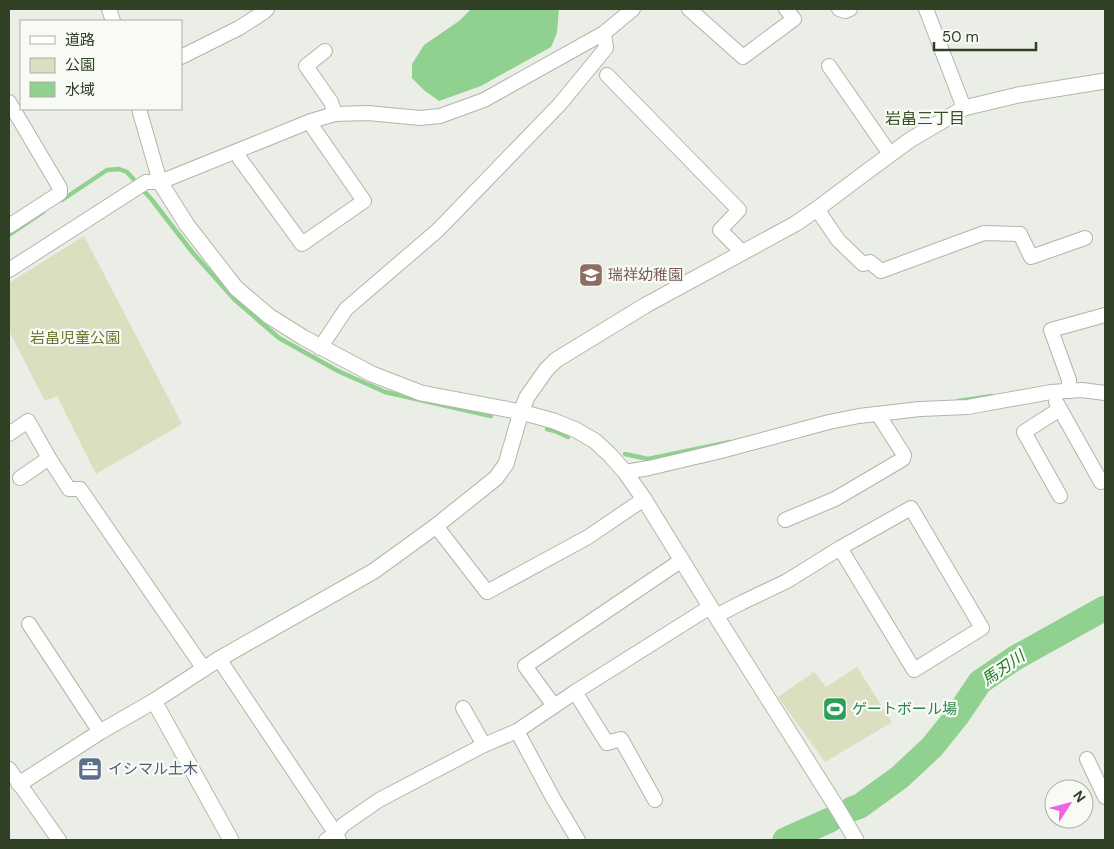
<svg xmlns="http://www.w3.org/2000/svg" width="1114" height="849" font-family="'DM Sans','Noto Sans JP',sans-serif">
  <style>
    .green { fill: #dbdebf }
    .water { fill: #90d190 }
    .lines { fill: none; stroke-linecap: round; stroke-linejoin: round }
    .stream { stroke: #90d190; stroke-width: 4.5 }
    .river { stroke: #90d190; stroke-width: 25 }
    .street-casing { stroke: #afb6a8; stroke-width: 16 }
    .secondary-casing { stroke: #afbaa4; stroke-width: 17 }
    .street { stroke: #fff; stroke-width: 14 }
    .secondary { stroke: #fff; stroke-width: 15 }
    .labels { text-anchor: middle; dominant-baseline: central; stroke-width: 4.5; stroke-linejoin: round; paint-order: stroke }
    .education-label { font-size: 15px; fill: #785e54; stroke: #f9faf6; text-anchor: start }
    .park-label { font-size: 15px; fill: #66762f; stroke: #f9faf6 }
    .leisure-label { font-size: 15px; fill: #27864d; stroke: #f9faf6; text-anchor: start }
    .service-label { font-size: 15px; fill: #4e5e75; stroke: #f9faf6; text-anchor: start }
    .neighbourhood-label { font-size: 16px; fill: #345221; stroke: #f9faf6 }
    .water-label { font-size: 16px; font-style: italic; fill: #1f7b21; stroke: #f9faf6 }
  </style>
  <rect width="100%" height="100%" fill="#ebeee6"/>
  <g class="green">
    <polygon points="84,236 182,424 96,474 57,396 45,401 9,331 9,283"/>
    <polygon points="857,667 892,722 825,762 778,697 814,672 826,687"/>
  </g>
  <polygon class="water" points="471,9 559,9 557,33 551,47 481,86 439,101 425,91 412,78 412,64 424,45 459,21"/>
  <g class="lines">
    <g class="stream">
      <polyline points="62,200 107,170 119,169 127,172 152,200 193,253 235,300 279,338 338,371 385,392 491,416"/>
      <polyline points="9,235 43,212"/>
      <polyline points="958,401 992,396"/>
      <polyline points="547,429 555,431 568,437"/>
      <polyline points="625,454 648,459 730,442"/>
    </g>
    <g class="river">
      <polyline points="852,809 860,806 900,777 932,747 957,716 980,682 1015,658 1105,608"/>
      <polyline points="785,840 830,820"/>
    </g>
    <defs>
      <g id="street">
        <polyline points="109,9 113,21"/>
        <polyline points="689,9 743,57 794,19 786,9"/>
        <polyline points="839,9 845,11 850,9"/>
        <polyline points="926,9 964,108"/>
        <polyline points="325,51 306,66 331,102 335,114"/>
        <polyline points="181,57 239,28 264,12 267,9"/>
        <polyline points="829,66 890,154"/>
        <polyline points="607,75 739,210 720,230 742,252"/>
        <polyline points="9,102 60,188 60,193 9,226"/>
        <polyline points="139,109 160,182"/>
        <polyline points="237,152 240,159 302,244 364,201 314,129 311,121"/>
        <polyline points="817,209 838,240 863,264 870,262 881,271 984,233 1020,234 1031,257 1085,238"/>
        <polyline points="9,270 146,182 160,182 311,121 335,114 368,113 420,118 440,116 484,100 604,33 633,9"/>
        <polyline points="320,348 346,309 438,230 560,104 606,48 604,33"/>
        <polyline points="1069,391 1069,380 1051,330 1105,315"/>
        <polyline points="1056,402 1101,482"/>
        <polyline points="1060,409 1024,432 1060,496"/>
        <polyline points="9,434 28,421 49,458 69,489 80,489 204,669"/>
        <polyline points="625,472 649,468 721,451 829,422 859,416 920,409 968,407 1051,392 1082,390 1105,393"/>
        <polyline points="20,478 49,458"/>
        <polyline points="785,520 835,499 903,459 904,455 881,419 880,414"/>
        <polyline points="436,526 487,592 588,537 644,499"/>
        <polyline points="716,616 743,602 787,581 840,548 911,508 982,628 914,670 840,548"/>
        <polyline points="29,624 100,732"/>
        <polyline points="219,659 336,834 339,840"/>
        <polyline points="575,692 607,743 621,739 655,800"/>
        <polyline points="554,706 525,666 682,560"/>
        <polyline points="463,708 484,745"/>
        <polyline points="517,731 553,798 578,840"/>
        <polyline points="1087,759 1105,797"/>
        <polyline points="9,769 59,840"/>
        <polyline points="326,840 336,834 343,825 379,800 484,745 517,731 575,692 710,607"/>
      </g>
      <g id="secondary">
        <polyline points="160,182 187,225 236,288 269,316 304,338 372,374 421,393 521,412 554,421 576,430 595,441 610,455 625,472 644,499 716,616 839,811 856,840"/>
        <polyline points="154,701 231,840"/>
        <polyline points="19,784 100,732 154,701 219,659 374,571 436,526 496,478 506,464 521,412 527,397 546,370 556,360 646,305 795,224 817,209 869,170 910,140 964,108 1018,95 1105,81"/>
      </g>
    </defs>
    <use href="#street" class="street-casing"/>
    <use href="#secondary" class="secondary-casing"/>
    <use href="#street" class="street"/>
    <use href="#secondary" class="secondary"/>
  </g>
  <defs>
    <symbol id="school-square" viewBox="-11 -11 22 22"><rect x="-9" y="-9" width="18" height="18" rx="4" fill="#8d6e63" stroke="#f9faf6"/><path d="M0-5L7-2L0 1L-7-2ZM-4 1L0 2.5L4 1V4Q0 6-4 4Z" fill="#fff"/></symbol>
    <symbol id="stadium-square" viewBox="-11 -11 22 22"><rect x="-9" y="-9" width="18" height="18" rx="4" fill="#2e9e5b" stroke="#f9faf6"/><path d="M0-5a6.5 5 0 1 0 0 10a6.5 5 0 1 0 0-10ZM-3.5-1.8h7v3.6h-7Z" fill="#fff"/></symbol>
    <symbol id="office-square" viewBox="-11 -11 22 22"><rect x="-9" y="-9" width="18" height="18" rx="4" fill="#5c6f8a" stroke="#f9faf6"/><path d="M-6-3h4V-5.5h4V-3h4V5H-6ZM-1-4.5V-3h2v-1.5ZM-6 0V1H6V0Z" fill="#fff"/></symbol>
  </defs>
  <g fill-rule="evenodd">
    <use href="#school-square" x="577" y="261" width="28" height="28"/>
    <use href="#stadium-square" x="821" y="695" width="28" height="28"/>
    <use href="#office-square" x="76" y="755" width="28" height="28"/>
  </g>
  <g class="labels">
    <g class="education-label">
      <text x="608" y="275">瑞祥幼稚園</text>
    </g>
    <g class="park-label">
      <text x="75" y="338">岩畠児童公園</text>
    </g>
    <g class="leisure-label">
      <text x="852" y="709">ゲートボール場</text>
    </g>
    <g class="service-label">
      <text x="108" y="769">イシマル土木</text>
    </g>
    <g class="neighbourhood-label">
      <text x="925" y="118">岩畠三丁目</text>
    </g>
    <g class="water-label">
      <text transform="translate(1003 668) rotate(-35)">馬刃川</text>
    </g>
  </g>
  <rect width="1114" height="849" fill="none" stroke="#304025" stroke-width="20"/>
  <rect x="20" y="20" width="162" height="90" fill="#f9faf6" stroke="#a9b0a2"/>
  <rect x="30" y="36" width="25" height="8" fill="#ffffff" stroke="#a9b0a2"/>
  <text x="65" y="45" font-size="15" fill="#304025">道路</text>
  <rect x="30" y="58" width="25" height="15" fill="#dbdebf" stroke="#a9b0a2"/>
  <text x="65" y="70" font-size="15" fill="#304025">公園</text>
  <rect x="30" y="82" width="25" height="15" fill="#90d190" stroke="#a9b0a2"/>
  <text x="65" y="95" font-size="15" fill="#304025">水域</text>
  <g transform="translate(1069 804) rotate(54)"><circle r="24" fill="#f9faf6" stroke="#a9b0a2"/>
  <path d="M0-4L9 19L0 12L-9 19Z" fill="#ee63e2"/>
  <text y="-8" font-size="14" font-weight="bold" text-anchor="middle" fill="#304025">N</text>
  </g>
  <path d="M934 42v8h102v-8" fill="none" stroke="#304025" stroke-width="2.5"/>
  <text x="942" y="42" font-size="15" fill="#304025" stroke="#f9faf6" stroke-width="4" paint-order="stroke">50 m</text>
</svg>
